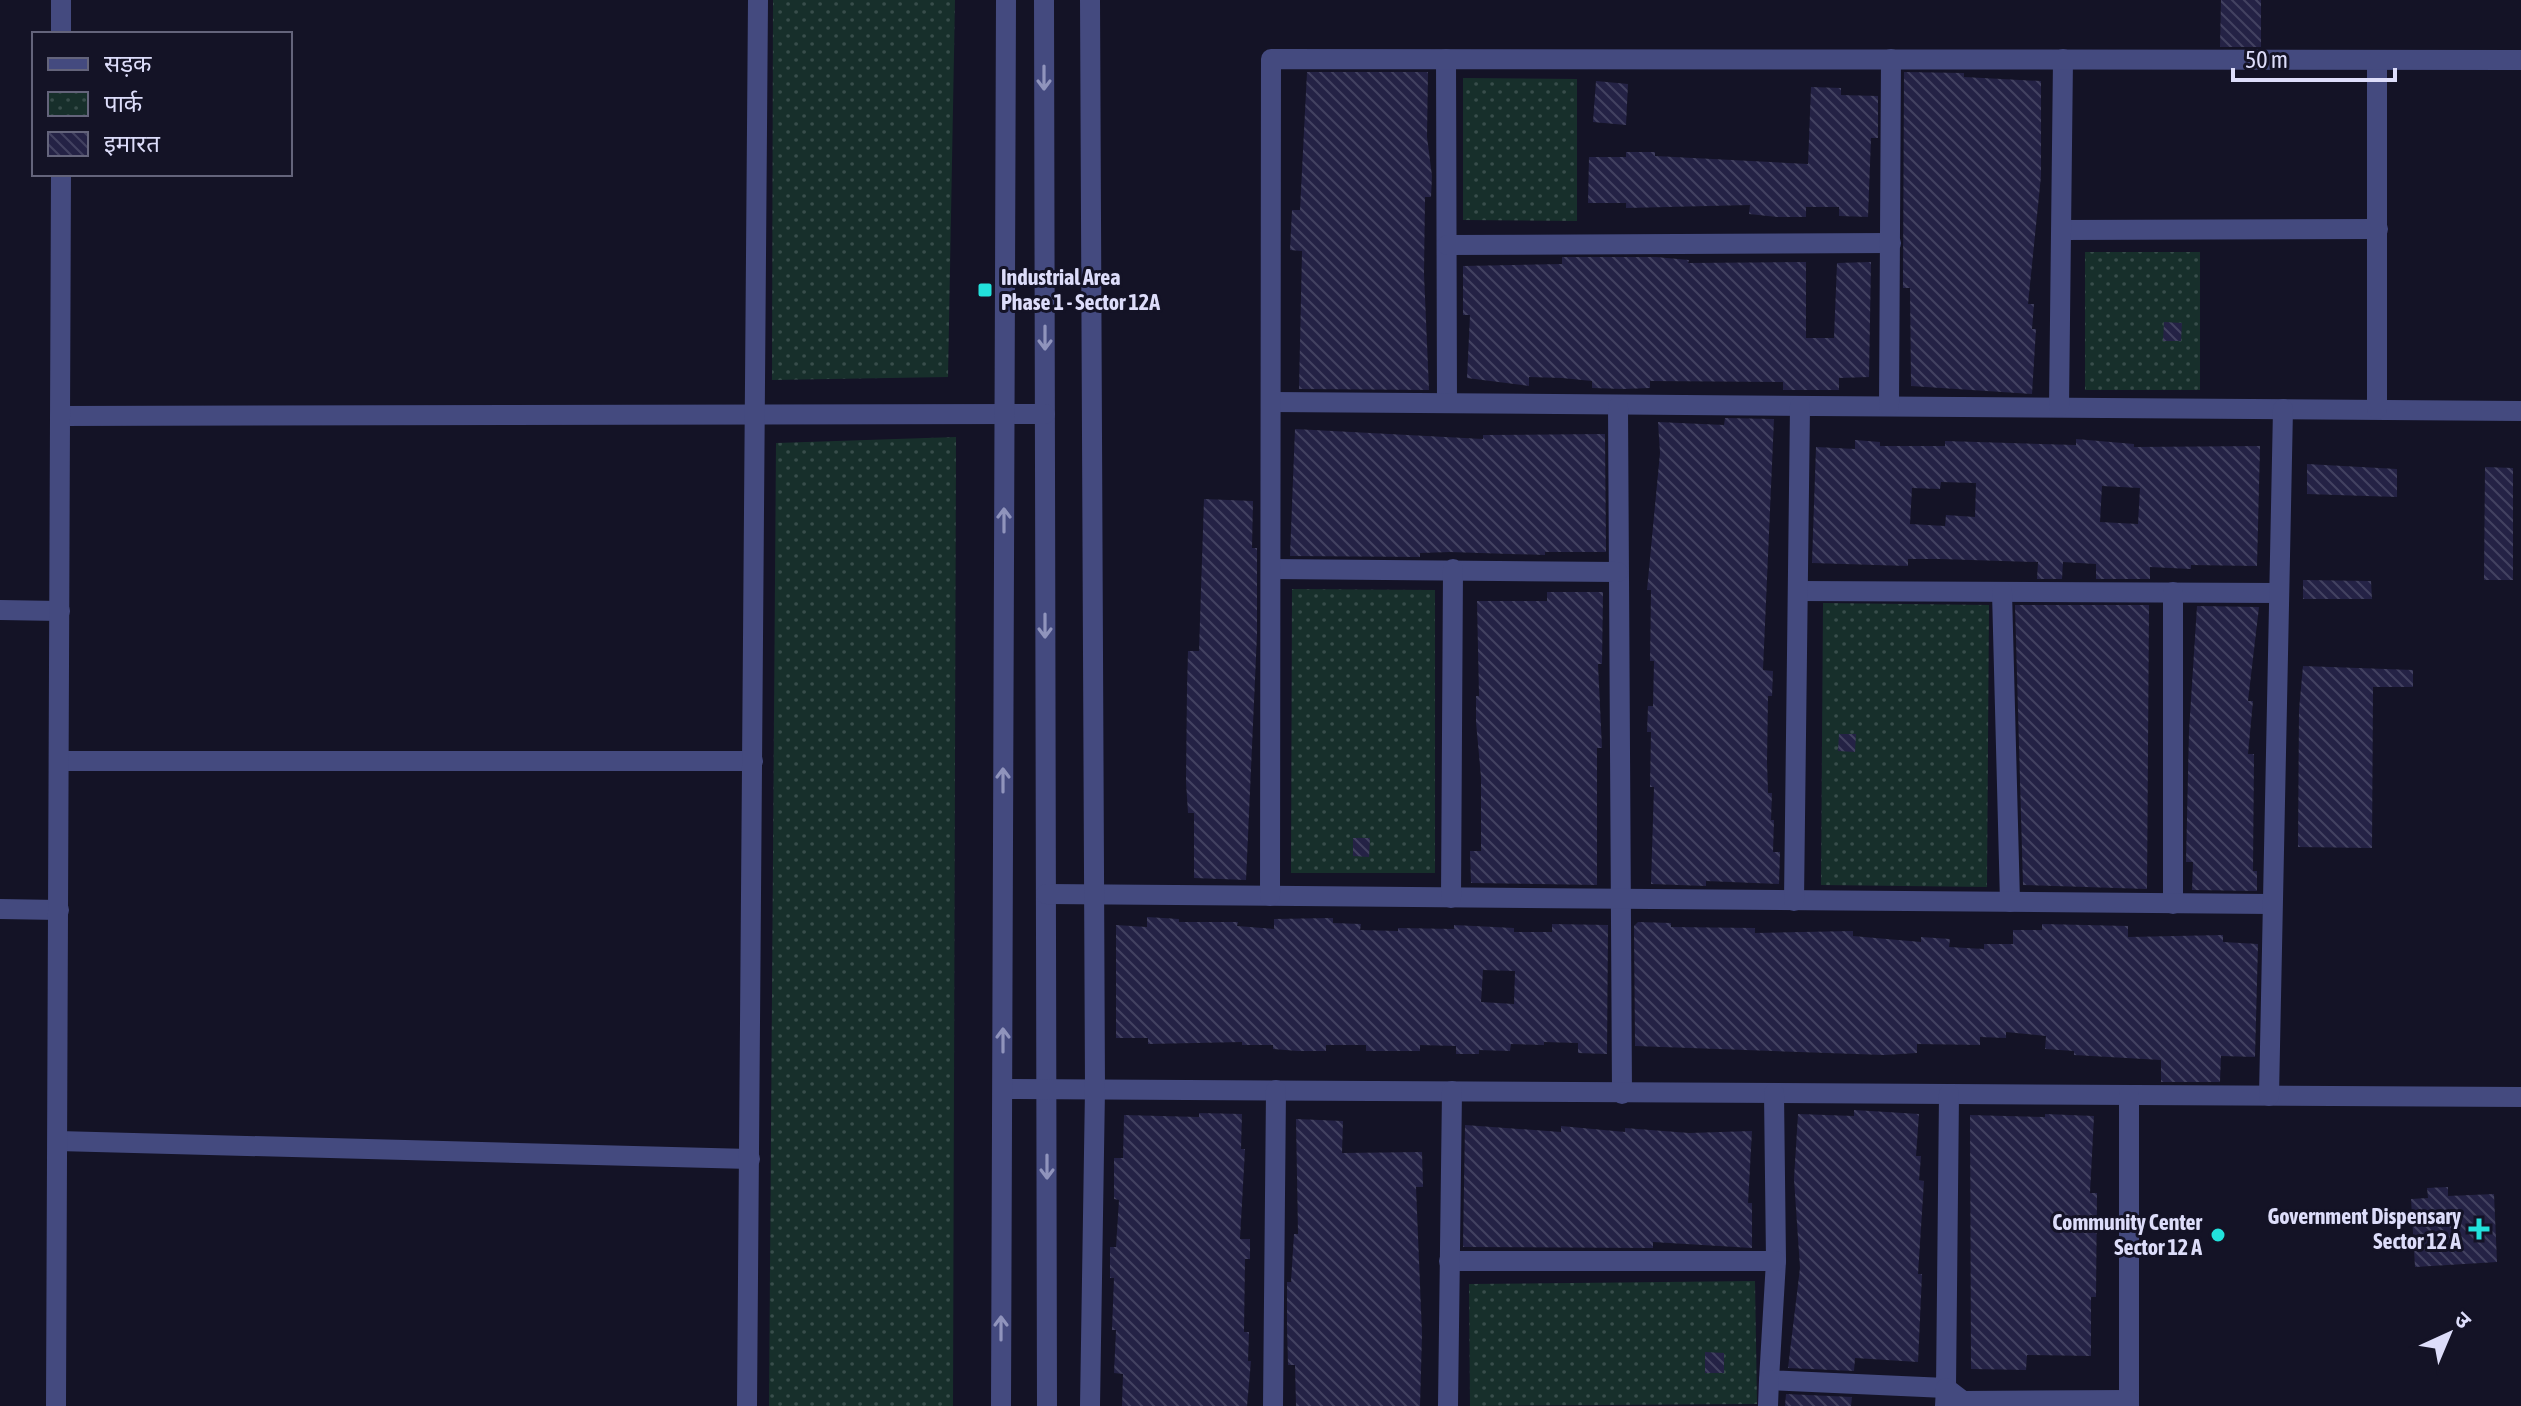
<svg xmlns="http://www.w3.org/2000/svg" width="2521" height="1406" font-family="'Asap Condensed','Noto Sans Devanagari',sans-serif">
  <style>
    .park { fill: url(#park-dots) }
    .building { fill: url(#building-back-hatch); fill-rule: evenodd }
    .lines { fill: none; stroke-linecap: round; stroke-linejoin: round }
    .minor { stroke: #444a7f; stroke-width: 20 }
    .oneway { stroke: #9094bc }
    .poi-dot { fill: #22e2dc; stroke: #141326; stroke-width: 3 }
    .labels { text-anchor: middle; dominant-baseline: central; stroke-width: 6; stroke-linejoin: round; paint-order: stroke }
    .poi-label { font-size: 22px; font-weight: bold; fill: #ddddfa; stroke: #141326; text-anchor: end }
  </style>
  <defs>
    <pattern id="park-dots" width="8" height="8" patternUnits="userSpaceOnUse" patternTransform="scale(2)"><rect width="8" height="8" fill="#172f2b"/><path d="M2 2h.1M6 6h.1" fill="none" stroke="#384d4b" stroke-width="1.8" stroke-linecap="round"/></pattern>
    <pattern id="building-back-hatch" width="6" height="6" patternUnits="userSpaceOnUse" patternTransform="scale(2)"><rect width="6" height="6" fill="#242245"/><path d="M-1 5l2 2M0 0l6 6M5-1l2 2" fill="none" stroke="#434261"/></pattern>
  </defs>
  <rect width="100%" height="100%" fill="#141326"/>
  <g class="park">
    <polygon points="773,0 955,0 948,377 772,380"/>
    <polygon points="1463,78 1577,79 1577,221 1463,220"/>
    <rect x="2085" y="252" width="115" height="138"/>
    <polygon points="956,437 953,1406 769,1406 776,443"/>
    <polygon points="1292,589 1435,590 1435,873 1291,873"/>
    <polygon points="1823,603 1989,605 1987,887 1821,885"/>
    <polygon points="1755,1281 1757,1404 1470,1406 1469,1284"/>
  </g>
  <g class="building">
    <polygon points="2221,0 2261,0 2261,47 2220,47"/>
    <polygon points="1307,72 1428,72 1427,137 1432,176 1431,197 1425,197 1424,274 1429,390 1299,389 1302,251 1290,250 1292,210 1300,210"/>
    <polygon points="1904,72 1964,73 1964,77 2041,81 2041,176 2028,304 2034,304 2032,329 2036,329 2032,394 1911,386 1910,288 1903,288"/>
    <polygon points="1596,81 1628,84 1626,125 1593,122"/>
    <polygon points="1811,87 1841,88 1841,95 1878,96 1878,138 1871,138 1868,217 1839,216 1839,207 1806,207 1806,217 1777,217 1749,214 1750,205 1626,208 1626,203 1588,203 1589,157 1626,157 1626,152 1655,152 1655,156 1808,164"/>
    <polygon points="1562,257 1656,257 1689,260 1688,263 1806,262 1806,338 1834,338 1837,263 1871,262 1869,377 1839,378 1839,390 1783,390 1783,382 1650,381 1650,388 1623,389 1592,388 1592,381 1562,378 1529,377 1529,386 1467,378 1470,315 1463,315 1463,266 1562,264"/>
    <polygon points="2164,322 2182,323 2181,341 2163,341"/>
    <polygon points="1725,418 1774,419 1763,670 1773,671 1772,696 1768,696 1767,762 1768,793 1772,793 1771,820 1774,820 1773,852 1780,852 1779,884 1706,881 1706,886 1651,884 1654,787 1650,787 1651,732 1647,732 1648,706 1653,706 1654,661 1650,661 1651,590 1647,590 1660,453 1658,422 1724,425"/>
    <polygon points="1295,429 1483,439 1483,435 1605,434 1606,552 1545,552 1545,555 1450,552 1420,553 1420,557 1290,556"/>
    <path d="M2076,439L2134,444V447L2260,446L2257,566L2191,565V569L2150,567V579H2096V564L2063,562L2062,579H2037L2038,562L1940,559H1908V566L1812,563L1816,447L1855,449V440L1880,442V446H1945V441L2076,445ZM1941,482L1976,483L1975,517L1946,515L1945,526L1910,524L1912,488L1940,489ZM2102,486L2140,488L2138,524L2100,522Z"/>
    <polygon points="2307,464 2397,469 2397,497 2307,494"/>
    <polygon points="2485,467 2513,468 2513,580 2484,580"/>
    <polygon points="1204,499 1253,501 1252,548 1257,548 1257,635 1246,880 1194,878 1194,813 1188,813 1186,782 1187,688 1188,651 1199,651"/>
    <polygon points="2303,580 2371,581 2372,599 2303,599"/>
    <polygon points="1547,592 1603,592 1602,664 1598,664 1602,748 1597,748 1597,885 1471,883 1470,851 1481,851 1481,777 1476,722 1476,696 1479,696 1477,601 1547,601"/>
    <polygon points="2015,605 2149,605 2147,889 2023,885"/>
    <polygon points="2197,606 2259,607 2248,701 2253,701 2248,754 2254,754 2253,871 2257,871 2257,891 2192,890 2193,862 2186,862 2189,731"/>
    <polygon points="2303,666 2413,670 2413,687 2373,687 2372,848 2298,847 2299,710"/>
    <polygon points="1839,734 1856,734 1855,752 1838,751"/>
    <polygon points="1353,838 1370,838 1369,857 1353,856"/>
    <path d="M1147,917L1179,919V922H1238L1237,926L1274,929V919L1333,918V923L1361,924L1360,930L1398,931V928L1454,929V925L1514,928V932H1552V924L1608,925L1607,1054L1578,1053V1043L1544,1042V1045L1511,1044L1510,1051L1479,1050V1054H1456V1046L1420,1045V1051H1366V1045H1326V1051H1298L1273,1049V1045H1242V1042L1148,1044V1038H1116V925L1147,927ZM1483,970L1515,971L1514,1004L1481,1002Z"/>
    <polygon points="1638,922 1671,923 1671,927 1755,928 1755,933 1853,931 1853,936 1921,942 1921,937 1950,939 1949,947 1984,949 1984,944 2013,944 2013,930 2042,930 2042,924 2128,926 2128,937 2223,935 2223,942 2258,944 2255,1057 2221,1056 2220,1082 2161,1082 2161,1060 2074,1055 2074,1051 2045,1049 2046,1036 2006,1032 2006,1038 1980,1037 1980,1045 1917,1044 1917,1053 1884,1055 1635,1046 1634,926"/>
    <polygon points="1854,1110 1919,1114 1916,1156 1921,1156 1919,1180 1924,1181 1918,1274 1922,1274 1918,1362 1855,1358 1854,1371 1788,1368 1800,1268 1794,1179 1798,1114 1854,1116"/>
    <polygon points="1199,1113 1242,1114 1241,1149 1245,1149 1240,1239 1250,1239 1250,1259 1245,1259 1244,1332 1249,1332 1248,1361 1251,1361 1247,1406 1122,1406 1123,1374 1114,1373 1116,1330 1112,1330 1114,1278 1110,1278 1110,1247 1116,1247 1119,1200 1114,1199 1114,1158 1123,1158 1124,1115 1199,1117"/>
    <polygon points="2045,1114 2094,1116 2090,1193 2097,1193 2096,1297 2091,1297 2091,1356 2027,1355 2026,1370 1971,1369 1970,1115 2045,1117"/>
    <polygon points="1296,1119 1343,1121 1342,1153 1422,1152 1423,1187 1416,1187 1422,1334 1420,1406 1296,1406 1295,1365 1288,1365 1287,1327 1287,1282 1291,1282 1294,1234 1298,1234"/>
    <polygon points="1465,1125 1561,1132 1561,1126 1625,1132 1625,1128 1689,1133 1752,1131 1748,1203 1752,1203 1752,1248 1653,1242 1653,1248 1463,1247"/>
    <polygon points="2448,1187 2448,1196 2494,1194 2497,1262 2415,1267 2411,1199 2428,1198 2427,1188"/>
    <polygon points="1705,1352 1724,1353 1724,1373 1705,1373"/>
    <polygon points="1786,1394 1852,1397 1851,1406 1785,1406"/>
  </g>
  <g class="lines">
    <g class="minor">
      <polyline points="1044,0 1047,1406"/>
      <polyline points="61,34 61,0"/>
      <polyline points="1446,59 1447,403"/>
      <polyline points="2062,230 2378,229"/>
      <polyline points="1447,245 1891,243"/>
      <polyline points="1272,402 2521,411"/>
      <polyline points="1889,406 1891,59"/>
      <polyline points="1618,407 1622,1094"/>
      <polyline points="2059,407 2063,59"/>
      <polyline points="2377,409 2377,60"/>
      <polyline points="60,416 1045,414"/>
      <polyline points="1271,569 1618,572"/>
      <polyline points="1798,591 2279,593"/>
      <polyline points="2002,592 2010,902"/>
      <polyline points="2173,592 2173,904"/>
      <polyline points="0,610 60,611"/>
      <polyline points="59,761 753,761"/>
      <polyline points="1046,894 2271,904"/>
      <polyline points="1270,896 1271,59 2521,60"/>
      <polyline points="1451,898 1453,569"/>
      <polyline points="1794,901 1800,406"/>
      <polyline points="0,909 59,910"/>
      <polyline points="1003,1089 2521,1097"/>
      <polyline points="1774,1093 1776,1261 1769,1380 1946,1388 1949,1094"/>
      <polyline points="2129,1095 2129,1406"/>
      <polyline points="2269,1096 2283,409"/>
      <polyline points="58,1141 750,1159"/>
      <polyline points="1449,1261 1776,1261"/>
      <polyline points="56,1406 61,174"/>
      <polyline points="747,1406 758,0"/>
      <polyline points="1001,1406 1006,0"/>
      <polyline points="1090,1406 1095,1089 1090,0"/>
      <polyline points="1273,1406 1276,1090"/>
      <polyline points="1448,1406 1452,1091"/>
      <polyline points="1768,1406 1769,1380"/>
      <polyline points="1945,1406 1946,1388 1963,1401 2129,1400"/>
    </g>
  </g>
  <defs><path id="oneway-shaft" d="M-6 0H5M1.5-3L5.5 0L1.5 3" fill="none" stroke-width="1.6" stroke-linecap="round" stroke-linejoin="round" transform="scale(2)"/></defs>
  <g class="oneway">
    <use href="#oneway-shaft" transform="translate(1044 78) rotate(90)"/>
    <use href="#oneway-shaft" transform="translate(1045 338) rotate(90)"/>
    <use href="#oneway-shaft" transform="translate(1004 520) rotate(-90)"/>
    <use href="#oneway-shaft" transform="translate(1045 626) rotate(90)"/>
    <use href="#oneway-shaft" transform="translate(1003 780) rotate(-90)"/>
    <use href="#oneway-shaft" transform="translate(1003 1040) rotate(-90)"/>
    <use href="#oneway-shaft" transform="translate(1047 1167) rotate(90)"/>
    <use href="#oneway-shaft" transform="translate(1001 1328) rotate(-90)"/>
  </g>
  <g class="poi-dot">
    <rect x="977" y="282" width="16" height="16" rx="4"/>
    <path d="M2475 1217h8v8h8v8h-8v8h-8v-8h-8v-8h8z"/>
    <circle cx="2218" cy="1235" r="8"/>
  </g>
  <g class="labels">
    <g class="poi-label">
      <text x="1001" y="277" text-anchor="start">Industrial Area<tspan x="1001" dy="25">Phase 1 - Sector 12A</tspan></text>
      <text x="2461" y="1216">Government Dispensary<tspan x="2461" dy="25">Sector 12 A</tspan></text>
      <text x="2202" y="1222">Community Center<tspan x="2202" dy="25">Sector 12 A</tspan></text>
    </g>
  </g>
  <rect x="32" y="32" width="260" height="144" fill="#141326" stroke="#64647b" stroke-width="2"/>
  <rect x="48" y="58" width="40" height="12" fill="#444a7f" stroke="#64647b" stroke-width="2"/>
  <text x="104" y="72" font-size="24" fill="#ddddfa">सड़क</text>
  <rect x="48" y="92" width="40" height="24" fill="url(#park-dots)" stroke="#64647b" stroke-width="2"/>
  <text x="104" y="112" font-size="24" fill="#ddddfa">पार्क</text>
  <rect x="48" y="132" width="40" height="24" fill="url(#building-back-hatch)" stroke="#64647b" stroke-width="2"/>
  <text x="104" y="152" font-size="24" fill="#ddddfa">इमारत</text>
  <g transform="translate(2449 1334) rotate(44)" stroke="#141326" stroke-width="6" paint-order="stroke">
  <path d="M0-6L14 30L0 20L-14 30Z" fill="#ddddfa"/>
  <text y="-12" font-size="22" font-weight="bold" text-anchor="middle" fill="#ddddfa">उ</text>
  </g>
  <path d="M2233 68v12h162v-12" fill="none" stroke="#ddddfa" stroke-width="4"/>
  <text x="2245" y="68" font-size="24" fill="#ddddfa" stroke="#141326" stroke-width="6" paint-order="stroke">50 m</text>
</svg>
